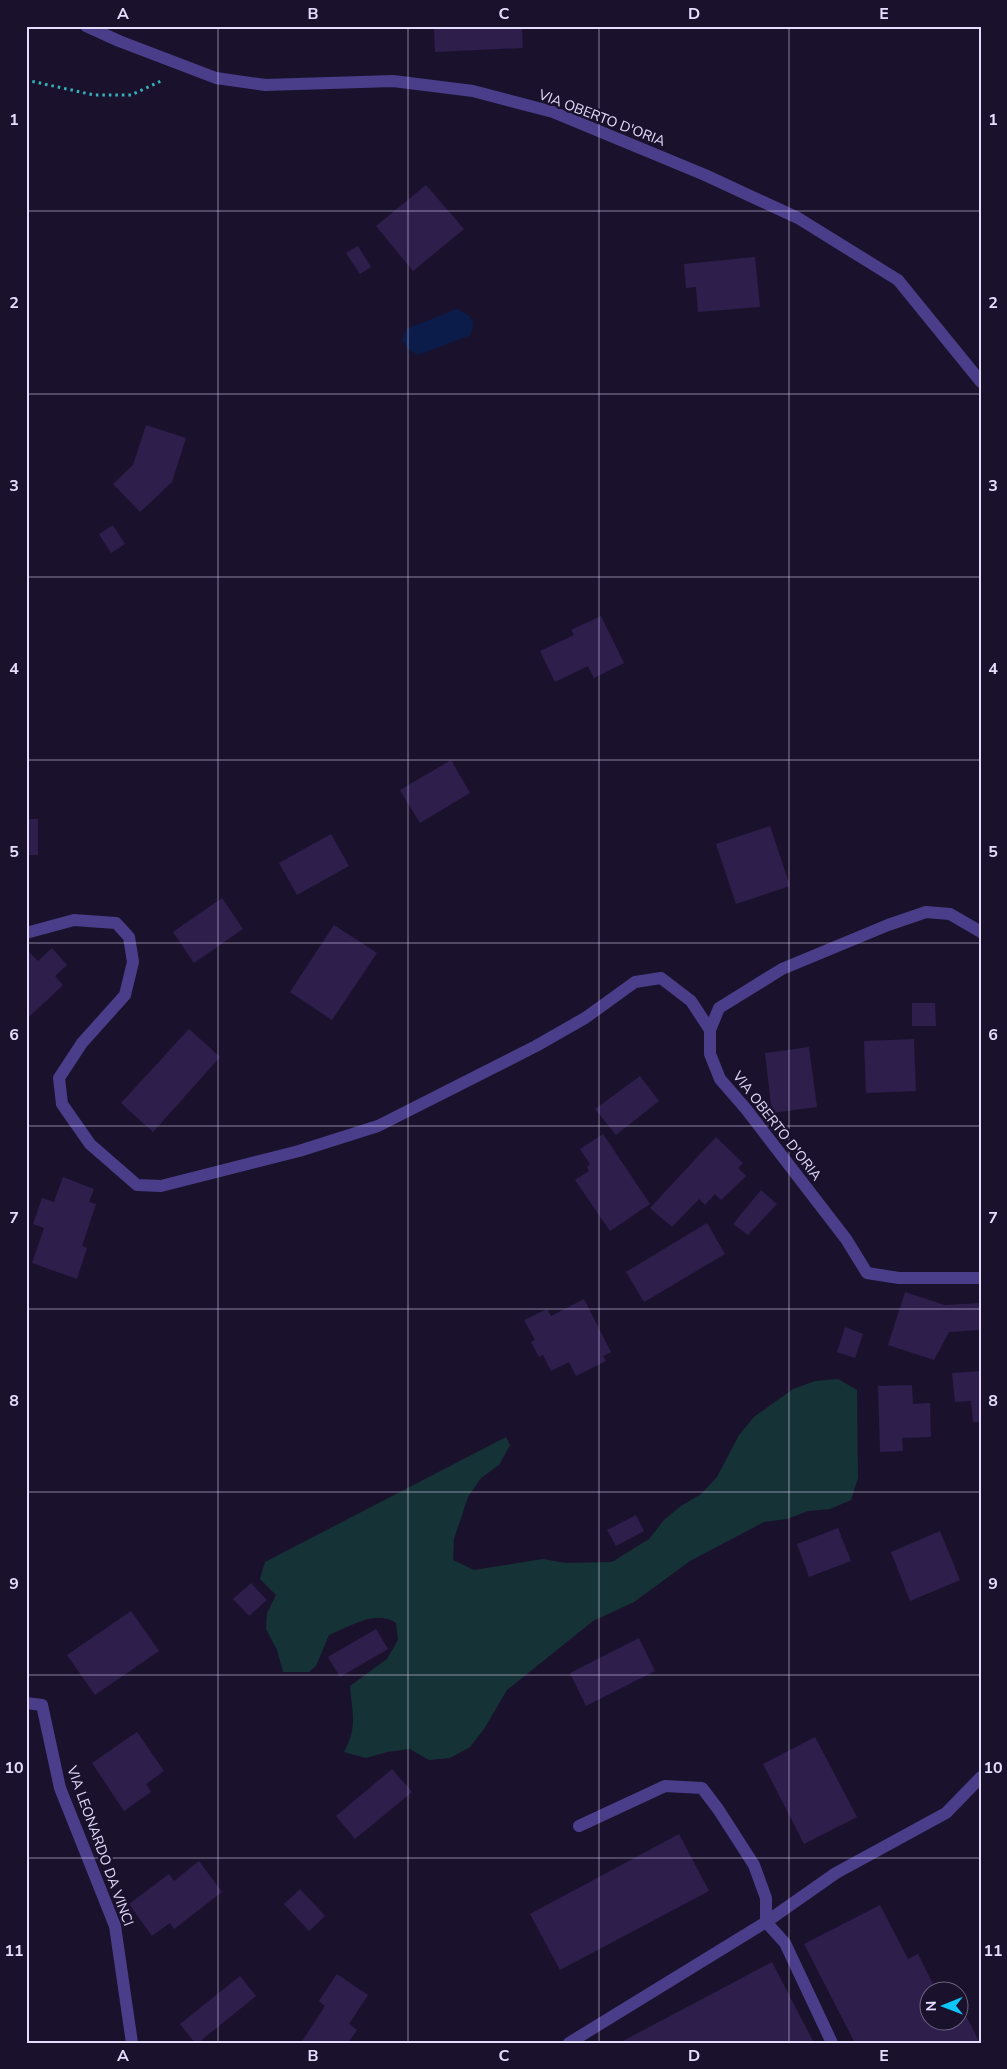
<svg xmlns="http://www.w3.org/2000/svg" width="1007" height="2069" font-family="'Nunito Sans',sans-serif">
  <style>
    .green { fill: #153336 }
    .water { fill: #0c1c4a }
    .building { fill: #2d1e4c }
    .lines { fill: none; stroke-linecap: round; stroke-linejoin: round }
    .path { stroke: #34b4bc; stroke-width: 3; stroke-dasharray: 2.5 4; stroke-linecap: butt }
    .service { stroke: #4a3e8a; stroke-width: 12 }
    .minor { stroke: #4a3e8a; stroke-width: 12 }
    .grid { fill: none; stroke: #e5ddfe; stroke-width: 1; stroke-opacity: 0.55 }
    .labels { text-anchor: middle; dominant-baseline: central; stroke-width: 5; stroke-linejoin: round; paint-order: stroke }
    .street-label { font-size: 14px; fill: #e5ddfe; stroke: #1a122c }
    .neatline { fill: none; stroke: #e5ddfe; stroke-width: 2 }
    .grid-label { font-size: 16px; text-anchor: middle; font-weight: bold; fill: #e5ddfe }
  </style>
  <rect width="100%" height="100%" fill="#1a122c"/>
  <path class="green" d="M838,1379L857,1390L858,1478L851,1500L830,1509L808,1511L787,1519L764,1522L690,1561L634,1602L593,1621L507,1690L484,1729L470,1747L450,1758L429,1760L410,1749L387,1752L366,1758L344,1752C358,1726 352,1714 350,1686L387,1659L398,1640L396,1623C376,1609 349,1627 329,1635L316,1666L309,1672H283L277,1650L266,1629L267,1613L276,1595L260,1579L265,1562L506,1437L510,1445L499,1465L481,1478L468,1497L454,1539L453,1560L474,1570L543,1559L566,1563L612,1562L649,1539L664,1520L681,1506L701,1494L717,1477L739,1435L754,1417L793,1389L815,1381Z"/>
  <polygon class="water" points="457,309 468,315 473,321 471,335 418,355 408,349 402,340 406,329"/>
  <g class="building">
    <polygon points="434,26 522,26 523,48 435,52"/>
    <polygon points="426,185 464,229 413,271 376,226"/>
    <polygon points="358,246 371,267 360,274 346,253"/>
    <polygon points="755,257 760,307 698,312 696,287 686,288 684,264"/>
    <polygon points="146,425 186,438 172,482 140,512 113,484 133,465"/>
    <polygon points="113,525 125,544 111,553 99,534"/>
    <polygon points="601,616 624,663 594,678 588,666 555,682 540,651 574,635 571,630"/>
    <polygon points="451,760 470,793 420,823 400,790"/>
    <rect x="26" y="819" width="12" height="36"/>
    <polygon points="770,826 790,886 736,904 716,844"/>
    <polygon points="331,834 349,866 297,895 279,863"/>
    <polygon points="222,898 243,929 194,963 173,932"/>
    <polygon points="334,925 377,953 332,1020 290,992"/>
    <polygon points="52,948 67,965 55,976 63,985 29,1017 26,1015 26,955 29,952 38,961"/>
    <polygon points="912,1003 935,1003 936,1026 912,1026"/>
    <polygon points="189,1029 220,1057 153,1132 121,1103"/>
    <polygon points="914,1039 916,1091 866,1093 864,1041"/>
    <polygon points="809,1047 817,1107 772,1113 765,1053"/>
    <polygon points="640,1076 659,1101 616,1135 595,1109"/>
    <polygon points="603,1134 650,1204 610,1231 575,1180 589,1171 587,1167 590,1164 580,1149"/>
    <polygon points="716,1137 743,1163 738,1168 746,1176 721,1200 715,1194 705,1205 699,1199 672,1227 650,1208"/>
    <polygon points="63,1177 94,1189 89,1202 96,1204 82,1246 87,1248 77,1279 32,1263 44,1228 33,1224 42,1198 54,1202"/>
    <polygon points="761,1190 777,1204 748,1235 733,1224"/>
    <polygon points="707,1223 725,1254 644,1302 626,1272"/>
    <polygon points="905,1292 945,1305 981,1303 981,1330 949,1332 934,1360 888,1345"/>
    <polygon points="584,1299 611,1352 603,1356 606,1361 576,1376 569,1362 551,1371 543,1355 539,1357 531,1342 535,1340 524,1320 547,1309 551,1316"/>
    <polygon points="845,1327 863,1334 855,1358 837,1352"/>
    <polygon points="981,1371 981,1422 973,1422 971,1401 955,1402 952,1373"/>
    <polygon points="912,1385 913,1404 930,1403 931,1437 902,1438 903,1451 880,1452 878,1386"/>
    <polygon points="636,1515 644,1531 616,1546 607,1530"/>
    <polygon points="838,1528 851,1561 809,1577 797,1544"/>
    <polygon points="940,1531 960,1580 910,1601 891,1552"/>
    <polygon points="251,1583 267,1600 249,1616 233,1599"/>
    <polygon points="131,1611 159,1651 95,1695 67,1655"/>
    <polygon points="376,1629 388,1649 340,1677 328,1657"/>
    <polygon points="639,1638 655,1671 586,1706 570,1673"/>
    <polygon points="137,1732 164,1771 146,1784 151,1792 124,1811 92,1763"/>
    <polygon points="815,1737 857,1817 804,1844 763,1764"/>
    <polygon points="392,1769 412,1792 355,1839 336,1816"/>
    <polygon points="679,1834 709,1891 560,1970 530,1914"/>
    <polygon points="199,1861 222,1892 174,1929 170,1923 152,1936 129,1904 169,1874 174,1881"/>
    <polygon points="300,1889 325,1916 309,1931 284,1904"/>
    <polygon points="880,1905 908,1959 918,1954 937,1992 930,1992 930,2022 960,2022 960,2004 980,2043 855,2043 804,1944"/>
    <polygon points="772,1962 814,2043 619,2043"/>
    <polygon points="337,1974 368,1995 349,2024 357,2030 348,2043 301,2043 325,2006 319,2001"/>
    <polygon points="240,1976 256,1996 198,2043 195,2043 180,2024"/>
  </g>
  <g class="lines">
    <polyline class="path" points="26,80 94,95 131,95 161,81"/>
    <g class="service">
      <polyline points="569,2043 766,1922 766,1898 754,1865 718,1809 702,1788 665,1786 579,1826"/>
      <polyline points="832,2043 785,1943 766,1922 836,1873 946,1813 981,1777"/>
    </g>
    <g class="minor">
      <polyline points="86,26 119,41 216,78 265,85 393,81 473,91 553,112 705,175 798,218 898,280 981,382"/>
      <polyline points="981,932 950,914 926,912 888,925 782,969 719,1008 710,1030 710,1054 720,1079 746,1109 846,1239 867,1273 899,1278 981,1278"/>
      <polyline points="26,933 74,920 116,923 129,937 133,962 125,995 82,1043 59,1078 62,1104 90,1144 137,1185 161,1186 299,1151 378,1126 536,1046 585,1018 635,982 661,978 691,1001 710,1030"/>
      <polyline points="26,1703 42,1705 60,1788 115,1926 132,2043"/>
    </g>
  </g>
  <path class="grid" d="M218,26V2043M408,26V2043M599,26V2043M789,26V2043M26,211H981M26,394H981M26,577H981M26,760H981M26,943H981M26,1126H981M26,1309H981M26,1492H981M26,1675H981M26,1858H981"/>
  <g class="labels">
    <g class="street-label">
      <text transform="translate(602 118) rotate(21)">VIA OBERTO D'ORIA</text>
      <text transform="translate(777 1126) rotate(52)">VIA OBERTO D'ORIA</text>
      <text transform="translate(100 1846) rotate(70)">VIA LEONARDO DA VINCI</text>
    </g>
  </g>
  <rect width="1007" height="2069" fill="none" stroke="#1a122c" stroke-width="55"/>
  <g transform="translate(944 2006) rotate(269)"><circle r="24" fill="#1a122c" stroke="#6b6380"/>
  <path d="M0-4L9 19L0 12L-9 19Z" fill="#0ec6fa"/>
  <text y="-8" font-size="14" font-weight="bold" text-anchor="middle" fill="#e5ddfe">N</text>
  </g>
  <rect x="28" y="28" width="952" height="2014" class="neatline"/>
  <g class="grid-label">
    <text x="123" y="19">A</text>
    <text x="313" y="19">B</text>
    <text x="504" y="19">C</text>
    <text x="694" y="19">D</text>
    <text x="884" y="19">E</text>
    <text x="14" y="125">1</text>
    <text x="993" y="125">1</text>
    <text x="14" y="308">2</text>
    <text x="993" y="308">2</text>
    <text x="14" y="491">3</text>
    <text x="993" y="491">3</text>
    <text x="14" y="674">4</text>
    <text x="993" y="674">4</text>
    <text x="14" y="857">5</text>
    <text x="993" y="857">5</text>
    <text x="14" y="1040">6</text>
    <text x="993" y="1040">6</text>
    <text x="14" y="1223">7</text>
    <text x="993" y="1223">7</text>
    <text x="14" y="1406">8</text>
    <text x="993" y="1406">8</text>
    <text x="14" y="1589">9</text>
    <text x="993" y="1589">9</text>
    <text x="14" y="1773">10</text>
    <text x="993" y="1773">10</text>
    <text x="14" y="1956">11</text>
    <text x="993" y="1956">11</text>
    <text x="123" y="2061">A</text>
    <text x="313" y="2061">B</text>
    <text x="504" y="2061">C</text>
    <text x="694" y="2061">D</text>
    <text x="884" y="2061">E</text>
  </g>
</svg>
